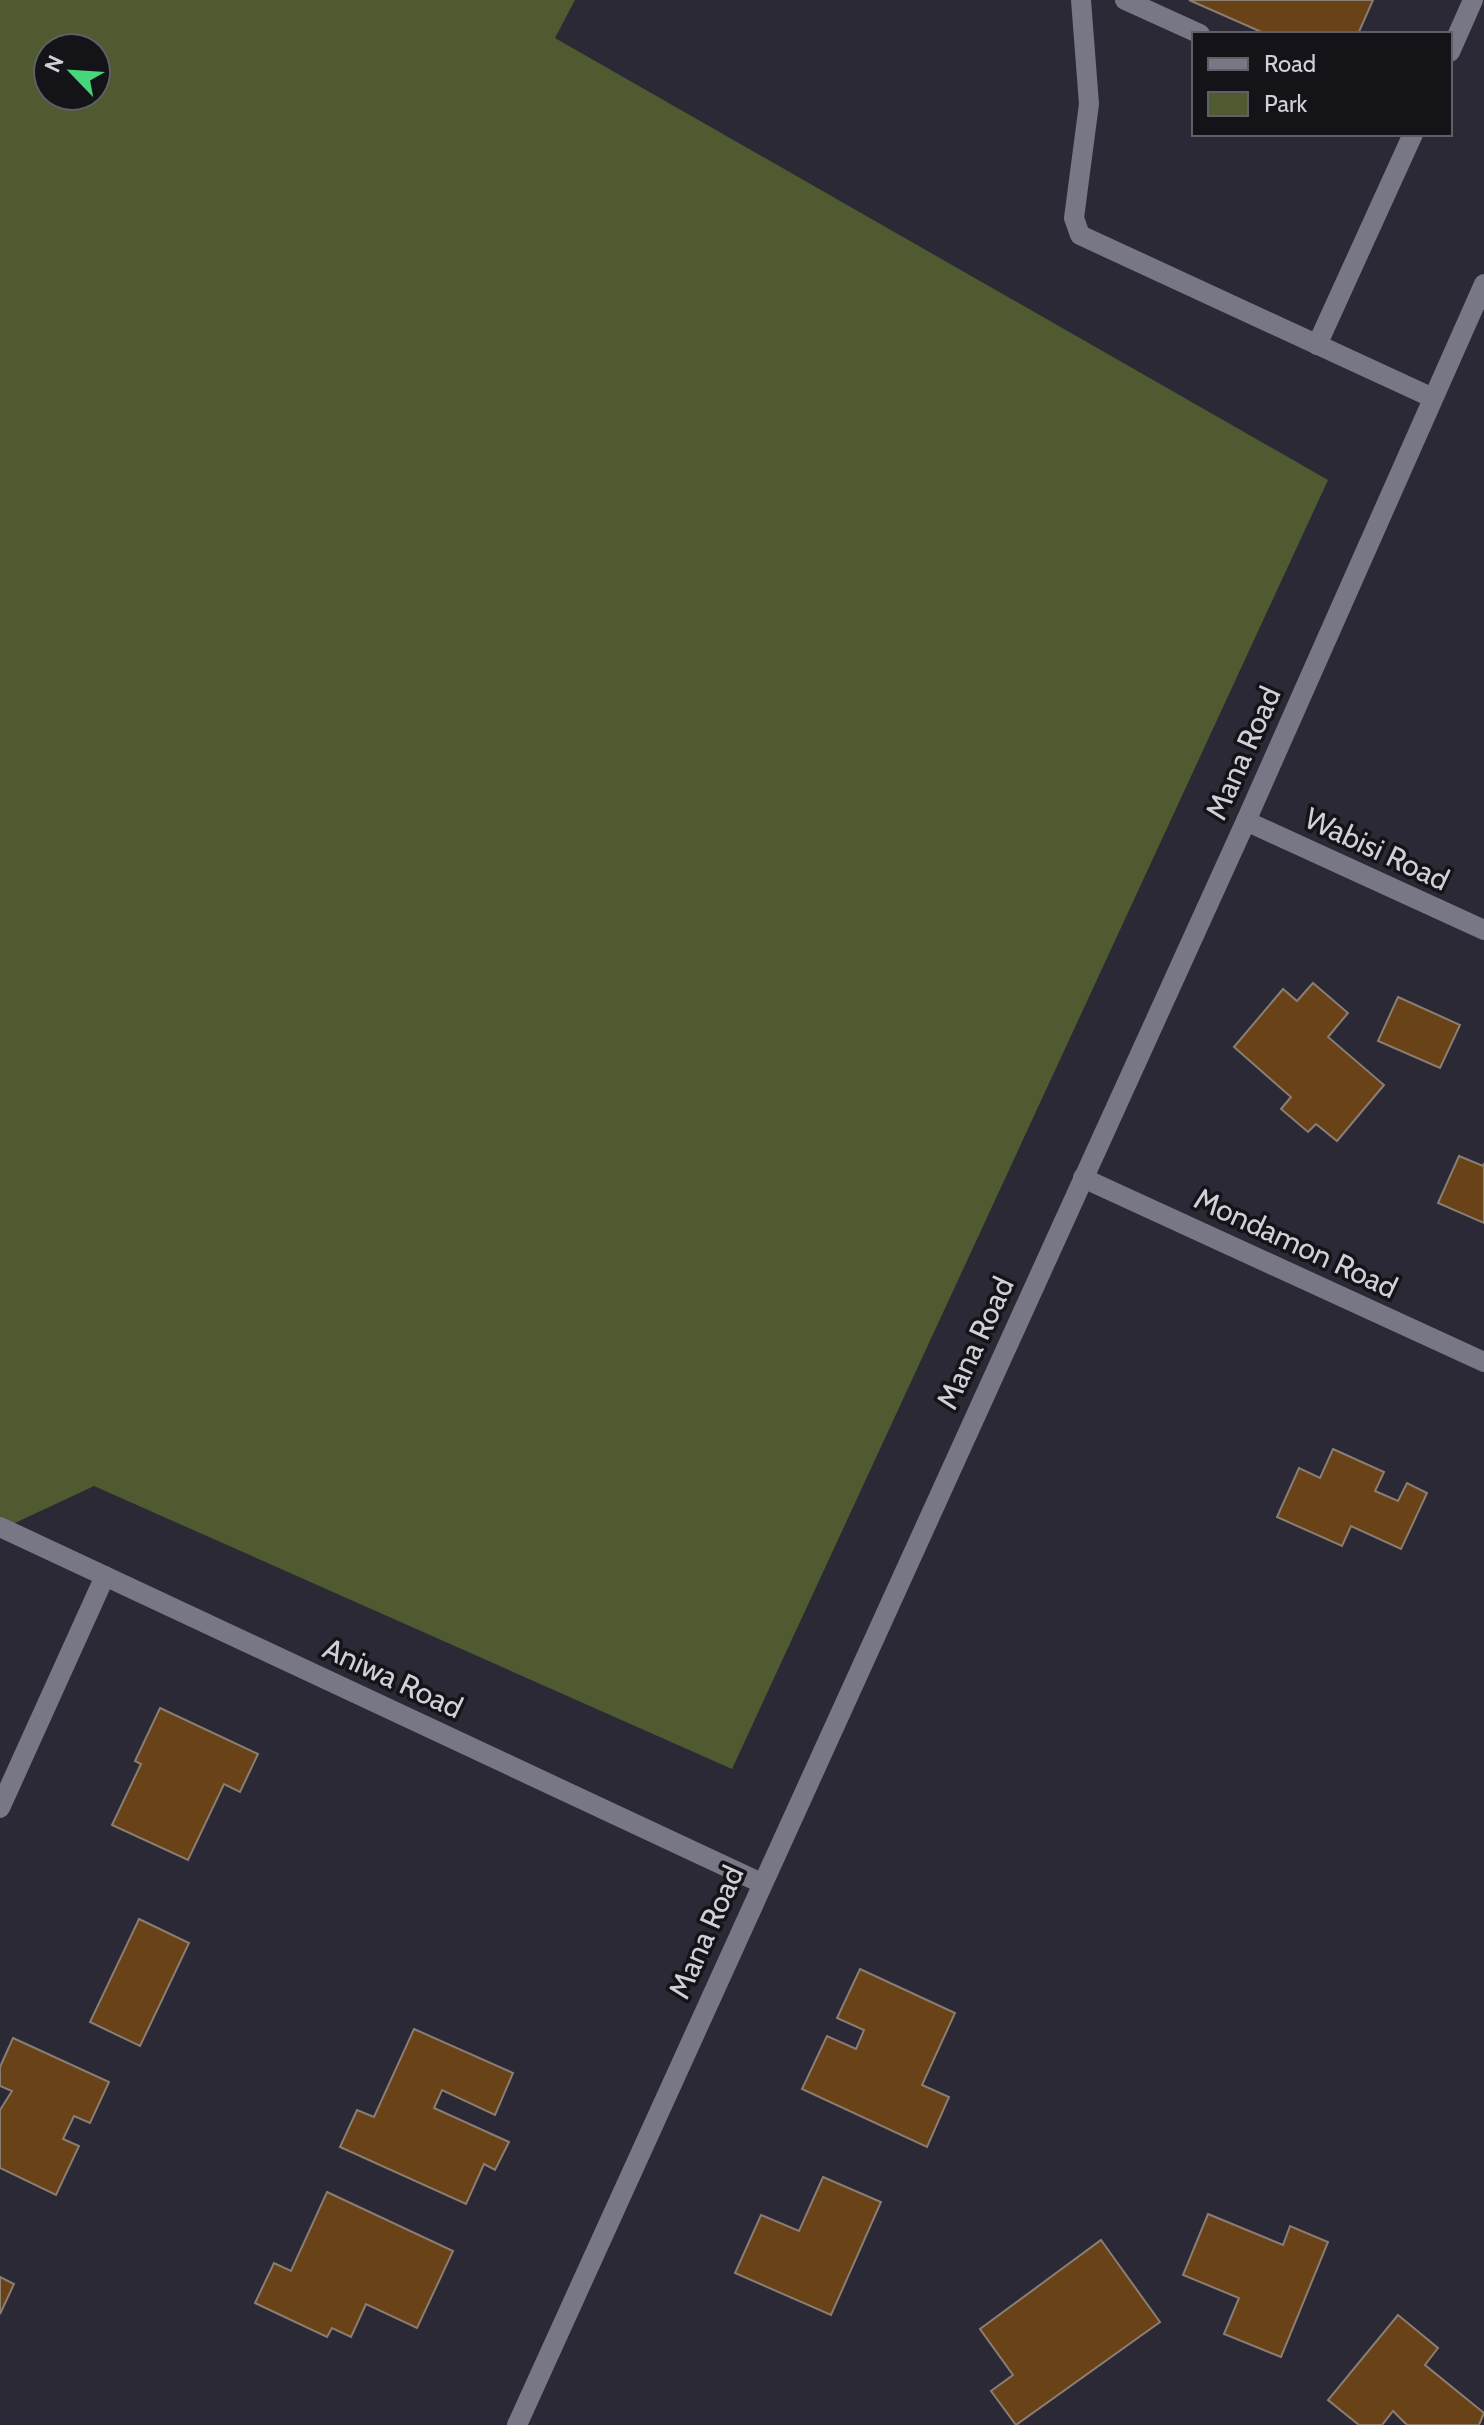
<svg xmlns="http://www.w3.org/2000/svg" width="1484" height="2425" font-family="Cabin,sans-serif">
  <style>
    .green { fill: #505a30; fill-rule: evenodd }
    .building { fill: #694218; stroke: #8a7e73; stroke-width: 2 }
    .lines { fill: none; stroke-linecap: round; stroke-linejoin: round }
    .minor { stroke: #777785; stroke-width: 20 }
    .labels { text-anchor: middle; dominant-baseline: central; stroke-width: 7; stroke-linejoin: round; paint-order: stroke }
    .street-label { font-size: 30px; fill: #d0d0d8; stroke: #131318 }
  </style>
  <rect width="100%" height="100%" fill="#2a2935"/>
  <path class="green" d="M0,0H575L555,38L1328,480L732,1769L94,1486L0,1530ZM48,48H96V96H48Z"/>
  <g class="building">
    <polygon points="1189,0 1373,0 1358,34 1266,34"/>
    <polygon points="1313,983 1348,1013 1328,1037 1384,1085 1337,1141 1316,1124 1308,1132 1281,1109 1291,1097 1234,1047 1283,989 1297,1001"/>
    <polygon points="1398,997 1460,1025 1440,1068 1378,1041"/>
    <polygon points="1459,1156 1483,1166 1484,1163 1484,1223 1438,1203"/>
    <polygon points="1333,1449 1384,1472 1375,1491 1398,1501 1407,1483 1427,1493 1401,1549 1351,1526 1342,1546 1277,1517 1299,1468 1320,1478"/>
    <polygon points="160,1708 258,1754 240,1792 224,1784 188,1860 112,1825 141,1764 135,1761"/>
    <polygon points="139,1919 189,1943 140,2046 90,2022"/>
    <polygon points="860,1969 955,2013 922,2085 949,2097 927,2147 802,2089 827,2036 856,2049 864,2030 837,2018"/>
    <polygon points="414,2029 513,2073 495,2115 442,2090 434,2108 509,2142 495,2170 484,2164 466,2204 340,2147 357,2110 374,2117"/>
    <polygon points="13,2038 109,2082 90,2123 74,2116 63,2139 79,2146 56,2195 0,2168 0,2110 12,2091 0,2086 0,2067"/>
    <polygon points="823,2177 881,2202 831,2315 735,2273 761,2215 799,2231"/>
    <polygon points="327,2192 453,2251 417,2328 366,2304 351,2337 332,2328 327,2337 255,2303 274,2263 291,2271"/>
    <polygon points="1208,2214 1283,2245 1290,2226 1328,2242 1281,2357 1224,2334 1239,2298 1183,2275"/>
    <polygon points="1101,2240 1160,2322 1016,2425 991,2391 1013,2375 980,2329"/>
    <polygon points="0,2277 14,2284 0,2314"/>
    <polygon points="1398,2315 1438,2348 1425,2365 1484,2413 1479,2425 1407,2425 1393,2411 1382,2425 1359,2425 1328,2400"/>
  </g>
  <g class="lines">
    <g class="minor">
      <polyline points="1081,0 1089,104 1074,218 1080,235 1433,398"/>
      <polyline points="1125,0 1200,34"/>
      <polyline points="1450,52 1473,0"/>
      <polyline points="1317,345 1413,134"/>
      <polyline points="1246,821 1484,930"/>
      <polyline points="1083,1178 1484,1362"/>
      <polyline points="0,1527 761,1883"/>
      <polyline points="0,1808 105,1576"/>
      <polyline points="517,2425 1246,821 1484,284"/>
    </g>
  </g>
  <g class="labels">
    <g class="street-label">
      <text transform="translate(1243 753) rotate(-66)">Mana Road</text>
      <text transform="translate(1377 849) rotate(25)">Wabisi Road</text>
      <text transform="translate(1296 1243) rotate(25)">Mondamon Road</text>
      <text transform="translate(975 1343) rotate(-65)">Mana Road</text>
      <text transform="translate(393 1678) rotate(25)">Aniwa Road</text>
      <text transform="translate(706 1932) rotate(-66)">Mana Road</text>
    </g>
  </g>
  <rect x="1192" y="32" width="260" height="104" fill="#131318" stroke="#5f5f65" stroke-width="2"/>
  <rect x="1208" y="58" width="40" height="12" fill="#777785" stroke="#5f5f65" stroke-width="2"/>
  <text x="1264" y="72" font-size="24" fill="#d0d0d8">Road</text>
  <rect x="1208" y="92" width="40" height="24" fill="#505a30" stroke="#5f5f65" stroke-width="2"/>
  <text x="1264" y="112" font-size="24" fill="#d0d0d8">Park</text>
  <g transform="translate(72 72) rotate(295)"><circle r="38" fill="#131318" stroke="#5f5f65" stroke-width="2"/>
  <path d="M0-6L14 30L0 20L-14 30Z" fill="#45d77a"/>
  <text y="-12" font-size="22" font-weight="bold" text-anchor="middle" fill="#d0d0d8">N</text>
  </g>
</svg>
